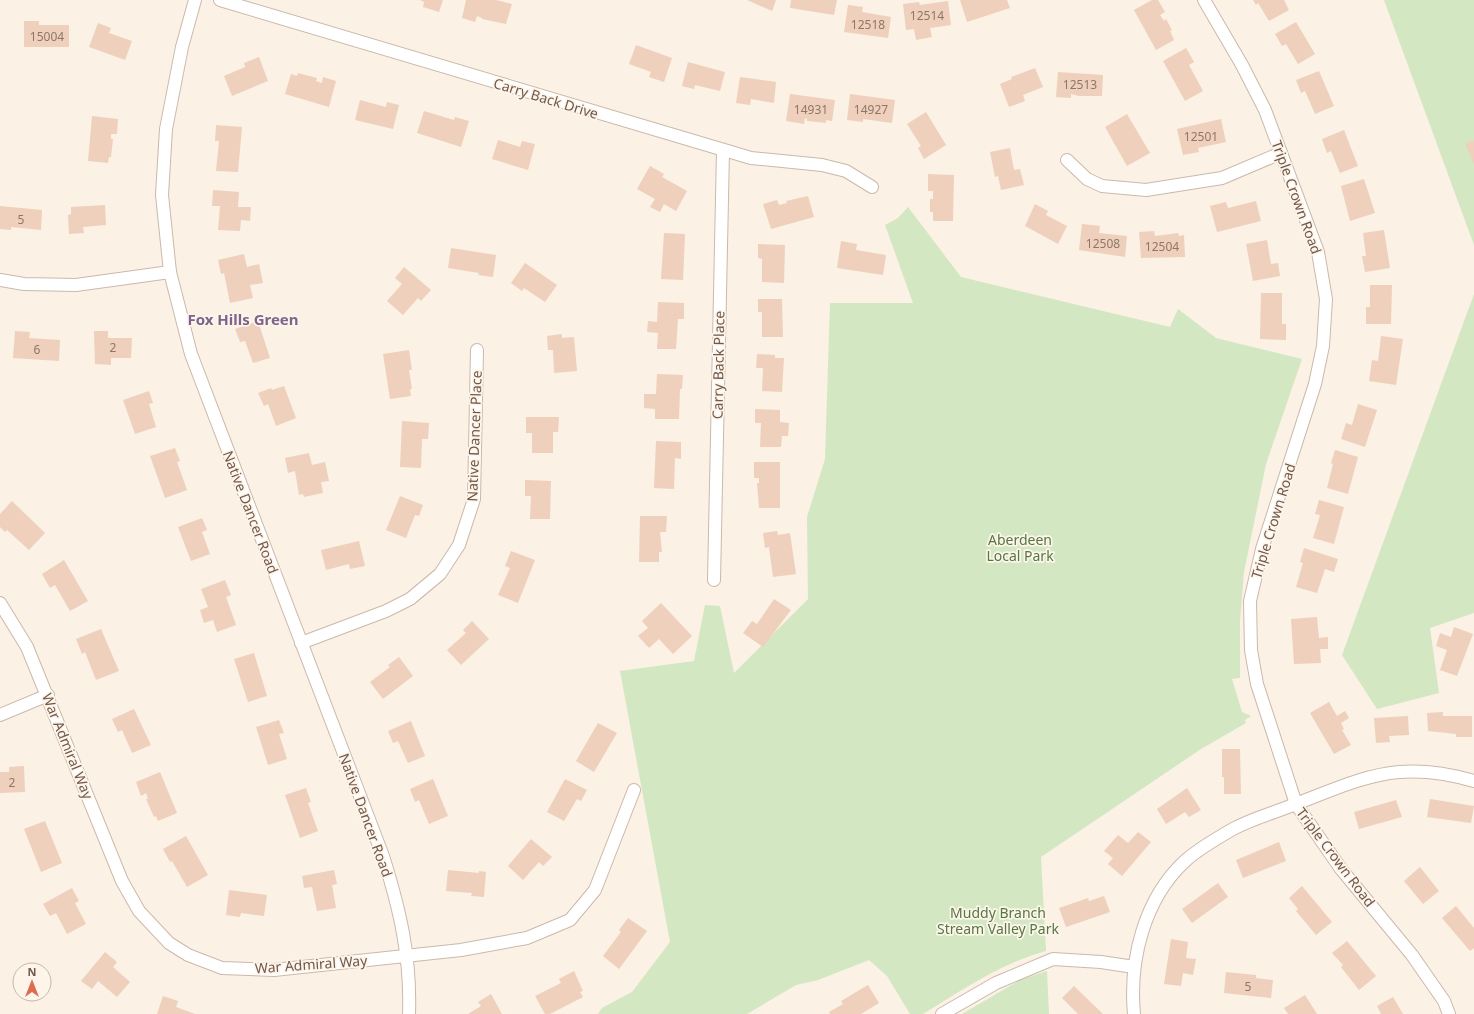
<svg xmlns="http://www.w3.org/2000/svg" width="1474" height="1014" font-family="'Noto Sans',sans-serif">
  <style>
    .green { fill: #d3e7c3 }
    .building { fill: #eed0bd }
    .lines { fill: none; stroke-linecap: round; stroke-linejoin: round }
    .street-casing { stroke: #cbb9ab; stroke-width: 14 }
    .street { stroke: #fff; stroke-width: 12 }
    .labels { text-anchor: middle; dominant-baseline: central; stroke-width: 3.5; stroke-linejoin: round; paint-order: stroke }
    .number-label { font-size: 12px; fill: #907668 }
    .street-label { font-size: 14px; fill: #71584b; stroke: #fef5ea }
    .park-label { font-size: 14px; fill: #547744; stroke: #fef5ea }
    .neighbourhood-label { font-size: 15px; font-weight: bold; fill: #7e638d; stroke: #fef5ea }
  </style>
  <rect width="100%" height="100%" fill="#fbf1e4"/>
  <g class="green">
    <polygon points="1384,0 1474,0 1474,245"/>
    <path d="M908,207L961,277L1170,327L1178,309L1216,338L1302,359L1266,464L1244,572L1240,621V678L1232,679L1242,712L1251,716L1245,720L1246,723L1201,749L1041,857L1046,951C1001,963 963,990 923,1014H910L887,976L869,960L818,980L796,985L747,1014H598L602,1008L632,992L670,942L620,671L694,661L705,605L720,606L734,673L808,599L807,517L825,459L830,303H913L885,225L898,218Z"/>
    <polygon points="1474,294 1474,613 1430,628 1439,693 1377,709 1342,655"/>
    <polygon points="1047,971 1049,1014 962,1014 1020,980"/>
  </g>
  <g class="building">
    <polygon points="420,0 443,0 439,12 423,7 424,2"/>
    <polygon points="466,0 496,0 512,4 506,24 482,19 482,18 477,16 475,22 462,18"/>
    <polygon points="747,0 776,0 772,11"/>
    <polygon points="791,0 837,0 834,15 790,8"/>
    <polygon points="960,0 1007,0 1010,8 967,22"/>
    <polygon points="1152,0 1158,0 1165,12 1160,15 1164,21 1166,19 1172,30 1170,31 1174,40 1156,50 1134,10"/>
    <polygon points="1253,0 1284,0 1289,10 1269,21 1258,3 1256,5"/>
    <polygon points="948,1 951,25 930,28 932,37 916,40 914,29 906,30 903,4 919,2 920,5"/>
    <polygon points="848,5 863,7 862,12 891,17 888,38 844,32"/>
    <polygon points="24,21 39,21 39,25 69,25 69,47 24,47"/>
    <polygon points="1296,22 1315,54 1298,64 1286,44 1282,46 1275,34"/>
    <polygon points="98,23 111,28 109,33 132,41 125,60 89,47"/>
    <polygon points="636,45 672,58 664,82 649,77 651,72 629,64"/>
    <polygon points="1186,48 1194,62 1189,65 1203,91 1185,101 1163,61"/>
    <polygon points="259,57 268,81 232,96 224,76 245,67 244,63"/>
    <polygon points="688,62 725,72 720,91 695,85 694,89 682,86"/>
    <polygon points="1035,68 1043,87 1023,95 1025,101 1009,107 1000,84 1012,79 1011,77"/>
    <polygon points="1319,71 1334,106 1315,114 1305,91 1301,93 1296,80"/>
    <polygon points="1058,72 1103,75 1102,96 1079,96 1071,94 1071,98 1056,97"/>
    <polygon points="298,73 317,78 316,81 322,83 323,77 336,81 329,107 285,94 291,74 297,76"/>
    <polygon points="740,77 776,82 774,103 751,99 750,105 736,103"/>
    <polygon points="790,94 835,100 832,121 826,120 826,123 807,121 807,119 805,118 804,124 786,121"/>
    <polygon points="850,94 895,100 892,123 863,119 863,122 847,120"/>
    <polygon points="360,100 386,107 387,102 399,105 393,129 355,120"/>
    <polygon points="424,111 454,120 455,117 469,121 461,147 417,133"/>
    <polygon points="926,112 946,145 924,159 918,148 921,146 907,124"/>
    <polygon points="1127,114 1150,153 1127,166 1105,127"/>
    <polygon points="92,116 118,119 117,134 111,134 111,139 113,139 111,157 109,157 108,163 88,161"/>
    <polygon points="1221,119 1226,142 1198,148 1199,152 1183,155 1177,129"/>
    <polygon points="216,125 242,127 238,172 216,171 219,141 215,141"/>
    <polygon points="1344,130 1358,166 1340,173 1331,151 1327,153 1322,139"/>
    <polygon points="498,140 520,147 522,141 535,144 528,170 492,159"/>
    <polygon points="1473,140 1474,143 1474,164 1465,144"/>
    <polygon points="1010,148 1014,170 1020,169 1024,185 1001,190 998,176 995,177 990,152"/>
    <polygon points="650,166 664,174 662,177 687,191 676,211 664,204 660,212 650,207 655,199 637,189"/>
    <polygon points="928,174 954,175 953,221 933,221 933,212 930,212 930,199 933,199 933,191 928,191"/>
    <polygon points="1364,179 1375,213 1350,221 1341,186"/>
    <polygon points="213,190 239,192 238,207 251,207 250,221 241,220 240,231 218,230 220,206 212,206"/>
    <polygon points="808,196 814,217 771,229 763,204 777,200 779,205 787,203 786,201"/>
    <polygon points="1256,201 1261,221 1217,232 1210,206 1226,202 1228,208"/>
    <polygon points="1035,204 1048,211 1046,215 1067,226 1058,244 1025,226"/>
    <polygon points="105,205 106,225 83,227 84,233 69,234 68,215 71,214 71,207"/>
    <polygon points="0,206 42,210 41,230 11,227 11,230 0,229"/>
    <polygon points="1082,224 1100,226 1099,233 1127,236 1125,257 1079,250"/>
    <polygon points="1384,230 1390,268 1365,272 1362,256 1366,256 1363,233"/>
    <polygon points="1154,231 1155,236 1178,233 1179,236 1184,235 1185,257 1141,258 1139,232"/>
    <polygon points="664,233 685,234 683,280 661,279"/>
    <polygon points="1267,240 1271,264 1278,263 1280,276 1253,281 1246,244"/>
    <polygon points="841,241 857,244 856,250 886,255 883,275 837,268"/>
    <polygon points="758,244 785,245 784,283 762,282 762,259 758,258"/>
    <polygon points="451,248 496,255 493,277 478,275 479,273 448,268"/>
    <polygon points="244,254 247,267 259,264 263,283 250,285 253,298 230,303 224,273 221,274 218,260"/>
    <polygon points="525,263 557,285 545,302 524,288 522,291 511,283"/>
    <polygon points="404,267 431,290 421,301 418,298 403,315 387,301 402,284 395,278"/>
    <polygon points="1370,285 1392,285 1391,324 1366,324 1366,307 1370,307"/>
    <polygon points="1261,293 1282,293 1282,324 1286,324 1286,340 1260,339"/>
    <polygon points="758,299 782,299 783,337 762,337 762,312 758,312"/>
    <polygon points="658,302 684,303 684,319 678,319 676,349 657,349 658,333 647,332 648,321 657,322"/>
    <polygon points="258,321 270,358 253,363 245,341 240,342 235,329"/>
    <polygon points="15,331 30,332 29,338 60,340 59,361 13,358"/>
    <polygon points="94,331 108,331 108,338 132,338 131,358 111,358 111,365 95,364"/>
    <polygon points="562,334 562,338 574,337 577,371 554,373 553,350 548,350 547,336"/>
    <polygon points="1381,336 1403,339 1396,385 1369,381 1372,360 1378,361"/>
    <polygon points="409,350 412,370 409,370 412,389 410,389 411,396 390,399 383,354"/>
    <polygon points="757,354 775,355 775,358 784,358 782,392 762,391 763,368 756,368"/>
    <polygon points="657,374 683,375 682,389 680,389 679,419 655,419 655,409 644,408 644,394 656,394"/>
    <polygon points="284,386 296,418 276,426 268,404 264,406 258,393 271,388 272,390"/>
    <polygon points="149,391 153,403 149,404 156,427 135,434 123,400"/>
    <polygon points="1358,404 1377,410 1365,447 1341,439 1346,423 1352,425"/>
    <polygon points="755,409 780,410 780,422 789,423 788,436 782,436 781,447 760,447 761,423 755,423"/>
    <polygon points="526,417 559,417 558,432 553,432 553,453 532,453 532,433 526,433"/>
    <polygon points="402,421 429,423 428,439 422,439 421,468 400,467"/>
    <polygon points="656,441 681,442 681,459 675,458 674,489 654,488"/>
    <polygon points="175,448 180,461 177,462 187,490 165,498 150,456"/>
    <polygon points="1335,450 1358,457 1348,494 1327,488 1333,464 1331,463"/>
    <polygon points="309,453 312,465 325,462 329,481 321,482 323,493 304,497 303,494 299,495 295,471 288,473 285,458"/>
    <polygon points="754,462 780,462 780,508 759,508 757,483 759,483 759,478 754,478"/>
    <polygon points="525,480 551,481 550,519 530,519 531,496 525,496"/>
    <polygon points="400,496 423,505 419,516 415,515 406,538 386,530"/>
    <polygon points="1319,500 1344,507 1334,544 1313,538 1320,515 1315,514"/>
    <polygon points="12,501 45,533 29,550 7,530 5,532 0,527 0,514"/>
    <polygon points="640,516 667,516 666,532 660,532 662,552 659,552 659,562 639,562"/>
    <polygon points="202,518 207,530 202,532 210,554 191,561 178,527"/>
    <polygon points="777,531 778,535 790,533 796,574 773,577 769,547 765,548 763,533"/>
    <polygon points="359,541 365,566 350,569 349,564 326,570 321,550"/>
    <polygon points="1304,548 1338,559 1334,572 1325,569 1317,593 1296,587 1303,563 1300,562"/>
    <polygon points="511,551 535,560 518,603 498,595 510,568 505,566"/>
    <polygon points="64,560 88,601 70,611 55,585 50,588 42,574"/>
    <polygon points="225,580 231,595 226,597 236,625 217,632 213,620 204,623 200,610 208,607 201,589"/>
    <polygon points="774,599 791,610 763,647 743,633 752,621 757,624"/>
    <polygon points="661,603 692,636 673,654 659,639 649,648 638,636 648,628 642,621"/>
    <polygon points="1317,617 1319,638 1328,637 1328,649 1320,649 1321,663 1294,664 1291,619"/>
    <polygon points="472,621 489,639 461,665 447,650 466,633 463,630"/>
    <polygon points="1454,627 1473,634 1457,676 1440,670 1447,650 1436,646 1440,633 1451,637"/>
    <polygon points="101,629 119,671 96,680 85,652 82,654 76,639"/>
    <polygon points="254,653 267,696 248,702 234,659"/>
    <polygon points="399,657 413,676 383,699 370,682 390,667 388,665"/>
    <polygon points="1329,702 1337,716 1345,711 1349,718 1341,723 1344,729 1342,730 1351,745 1334,754 1310,713"/>
    <polygon points="134,709 151,745 132,753 122,730 118,732 112,719"/>
    <polygon points="1443,712 1443,716 1472,716 1472,737 1456,737 1456,734 1428,731 1427,713"/>
    <polygon points="1408,716 1409,735 1389,736 1390,742 1376,743 1374,718"/>
    <polygon points="279,720 284,733 279,734 287,759 268,765 256,727"/>
    <polygon points="411,721 425,756 408,763 398,741 393,743 388,731"/>
    <polygon points="598,723 617,733 594,772 576,761"/>
    <polygon points="1222,749 1240,749 1241,794 1224,794 1224,777 1222,777"/>
    <polygon points="24,766 25,792 0,793 0,772 9,772 9,767"/>
    <polygon points="160,772 177,813 158,821 156,816 154,817 146,799 148,799 146,793 141,796 136,782"/>
    <polygon points="433,779 448,816 429,824 419,800 415,802 410,789"/>
    <polygon points="565,779 587,790 581,801 577,799 564,821 547,812"/>
    <polygon points="306,788 311,802 308,803 318,831 300,838 285,795"/>
    <polygon points="1187,788 1201,810 1189,817 1185,812 1166,824 1157,809"/>
    <polygon points="1430,799 1474,806 1471,823 1427,817"/>
    <polygon points="1396,800 1402,817 1359,829 1354,812"/>
    <polygon points="45,821 62,863 41,872 24,829"/>
    <polygon points="1138,832 1151,842 1122,876 1108,864 1113,858 1104,851 1118,835 1128,843"/>
    <polygon points="186,836 208,875 187,887 172,861 170,862 163,849"/>
    <polygon points="531,839 552,857 543,866 539,862 523,880 508,866"/>
    <polygon points="1279,842 1286,861 1243,878 1236,860"/>
    <polygon points="1420,867 1439,891 1423,904 1404,881"/>
    <polygon points="334,870 337,884 332,885 336,908 317,911 312,887 304,888 302,876"/>
    <polygon points="448,870 479,873 479,871 486,872 484,897 471,896 472,893 446,891"/>
    <polygon points="1218,883 1228,897 1192,923 1182,909"/>
    <polygon points="1302,886 1332,922 1316,935 1296,911 1298,909 1289,898"/>
    <polygon points="72,888 79,901 75,903 86,924 67,934 56,913 50,916 43,904"/>
    <polygon points="229,890 267,895 264,916 241,913 240,917 226,915"/>
    <polygon points="1104,896 1110,912 1066,927 1059,908 1088,898 1089,901"/>
    <polygon points="1456,906 1474,928 1474,948 1470,951 1442,918"/>
    <polygon points="628,918 647,931 619,969 603,956 621,932 619,930"/>
    <polygon points="1171,939 1188,942 1186,958 1196,959 1193,975 1183,973 1181,986 1164,984"/>
    <polygon points="1347,941 1376,976 1359,990 1341,967 1343,965 1332,953"/>
    <polygon points="105,952 117,962 113,967 130,982 117,997 98,981 92,989 81,981"/>
    <polygon points="574,971 583,991 580,992 583,997 550,1014 545,1014 535,996 561,983 559,979"/>
    <polygon points="1226,972 1256,975 1256,978 1273,980 1271,998 1224,993"/>
    <polygon points="868,985 879,1003 861,1014 830,1014 829,1012 843,1004 841,1001"/>
    <polygon points="1074,986 1103,1014 1078,1014 1062,998"/>
    <polygon points="491,994 502,1014 468,1014 481,1006 478,1002"/>
    <polygon points="1305,995 1317,1014 1288,1014 1284,1008"/>
    <polygon points="163,996 178,1001 176,1007 195,1014 157,1014"/>
    <polygon points="1393,997 1403,1014 1381,1014 1377,1006"/>
  </g>
  <g class="lines">
    <defs>
      <g id="street">
        <path d="M195,0L182,47L166,129L162,195L170,272L191,354L383,856C400,910 411,957 409,1014"/>
        <polyline points="220,0 751,158 822,165 846,171 872,187"/>
        <polyline points="1204,0 1242,65 1265,110 1318,252 1326,299 1323,346 1315,384 1262,549 1250,601 1251,650 1257,684 1296,804 1341,869 1412,955 1444,1001 1449,1014"/>
        <polyline points="1067,160 1087,179 1102,186 1146,190 1222,178 1281,153"/>
        <polyline points="0,280 24,284 76,285 170,272"/>
        <polyline points="714,580 723,151"/>
        <polyline points="0,603 27,647 122,881 139,911 169,943 188,955 222,968 274,970 461,950 527,938 570,920 595,890 634,790"/>
        <polyline points="301,643 386,611 410,599 440,574 459,545 474,499 477,350"/>
        <polyline points="0,715 48,695"/>
        <polyline points="942,1014 996,983 1053,959 1101,962 1134,967"/>
        <path d="M1134,1014C1129,960 1144,899 1185,861C1197,850 1219,837 1233,829C1253,818 1277,812 1298,803C1330,791 1364,775 1399,772C1424,770 1450,774 1474,781"/>
      </g>
    </defs>
    <use href="#street" class="street-casing"/>
    <use href="#street" class="street"/>
  </g>
  <g class="labels">
    <g class="number-label">
      <text x="927" y="15">12514</text>
      <text x="868" y="24">12518</text>
      <text x="47" y="36">15004</text>
      <text x="1080" y="84">12513</text>
      <text x="811" y="109">14931</text>
      <text x="871" y="109">14927</text>
      <text x="1201" y="136">12501</text>
      <text x="21" y="219">5</text>
      <text x="1103" y="243">12508</text>
      <text x="1162" y="246">12504</text>
      <text x="113" y="347">2</text>
      <text x="37" y="349">6</text>
      <text x="12" y="782">2</text>
      <text x="1248" y="986">5</text>
    </g>
    <g class="street-label">
      <text transform="translate(546 98) rotate(17)">Carry Back Drive</text>
      <text transform="translate(1297 197) rotate(70)">Triple Crown Road</text>
      <text transform="translate(718 365) rotate(-89)">Carry Back Place</text>
      <text transform="translate(474 436) rotate(-88)">Native Dancer Place</text>
      <text transform="translate(251 512) rotate(69)">Native Dancer Road</text>
      <text transform="translate(1273 521) rotate(-73)">Triple Crown Road</text>
      <text transform="translate(68 746) rotate(68)">War Admiral Way</text>
      <text transform="translate(366 815) rotate(70)">Native Dancer Road</text>
      <text transform="translate(1336 857) rotate(53)">Triple Crown Road</text>
      <text transform="translate(311 964) rotate(-4)">War Admiral Way</text>
    </g>
    <g class="park-label">
      <text x="1020" y="539">Aberdeen<tspan x="1020" dy="16">Local Park</tspan></text>
      <text x="998" y="912">Muddy Branch<tspan x="998" dy="16">Stream Valley Park</tspan></text>
    </g>
    <g class="neighbourhood-label">
      <text x="243" y="319">Fox Hills Green</text>
    </g>
  </g>
  <g transform="translate(32 982)"><circle r="19" fill="#fef5ea" stroke="#c6b6aa"/>
  <path d="M0-3L7 15L0 10L-7 15Z" fill="#de6c50"/>
  <text y="-6" font-size="11" font-weight="bold" text-anchor="middle" fill="#71584b">N</text>
  </g>
</svg>
